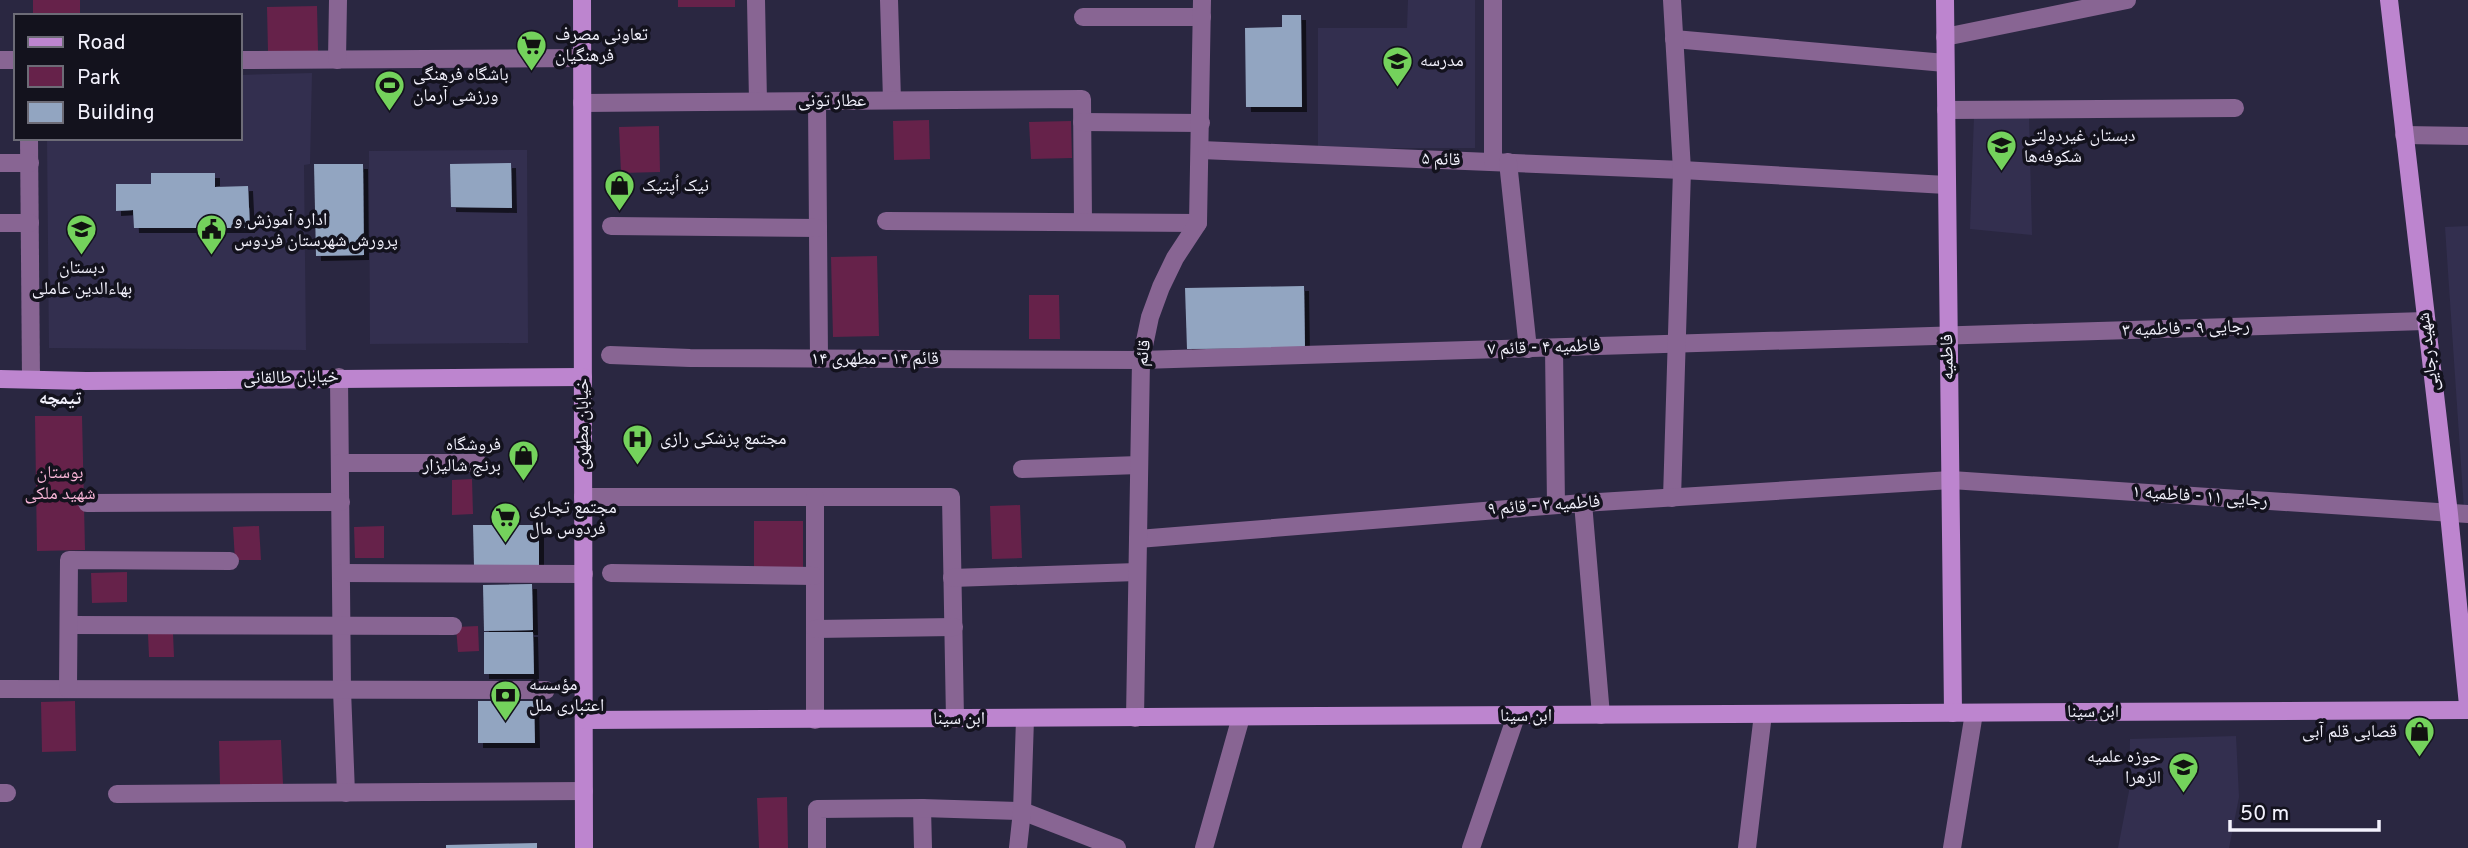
<svg xmlns="http://www.w3.org/2000/svg" width="2468" height="848" font-family="Overpass,'Noto Naskh Arabic',sans-serif">
  <style>
    .built { fill: #332f4f }
    .green { fill: #66224a }
    .building { fill: #92a5c1; filter: url(#shadow) }
    .lines { fill: none; stroke-linecap: round; stroke-linejoin: round }
    .street { stroke: #886593; stroke-width: 18 }
    .secondary { stroke: #bd85cf; stroke-width: 18 }
    .labels { text-anchor: middle; dominant-baseline: central; stroke-width: 7; stroke-linejoin: round; paint-order: stroke }
    .poi-label { font-size: 18px; fill: #f3f2fd; stroke: #13121d; text-anchor: start }
    .street-label { font-size: 18px; fill: #f3f2fd; stroke: #13121d }
    .park-label { font-size: 18px; fill: #f8b5d7; stroke: #13121d }
    .neighbourhood-label { font-size: 19px; font-weight: bold; fill: #f3f2fd; stroke: #13121d }
  </style>
  <defs>
    <filter id="shadow"><feDropShadow dx="5" dy="5" stdDeviation="0" flood-color="#0009"/></filter>
  </defs>
  <rect width="100%" height="100%" fill="#2a2741"/>
  <g class="built">
    <polygon points="1408,0 1475,0 1475,148 1318,148 1318,28 1407,28"/>
    <polygon points="312,73 310,164 304,165 306,350 49,348 47,138 240,138 240,75"/>
    <polygon points="1974,116 2029,116 2032,235 1970,229"/>
    <polygon points="527,150 528,343 370,344 369,151"/>
    <polygon points="2468,226 2468,510 2464,509 2445,227"/>
    <polygon points="2236,736 2239,797 2229,848 2118,848 2129,791 2130,739"/>
  </g>
  <g class="green">
    <rect x="33" y="0" width="47" height="16"/>
    <rect x="678" y="0" width="57" height="7"/>
    <polygon points="317,6 318,51 268,52 267,7"/>
    <polygon points="929,120 930,159 894,160 893,121"/>
    <polygon points="1071,121 1072,158 1031,159 1029,122"/>
    <polygon points="659,126 660,172 621,173 619,127"/>
    <polygon points="877,256 879,336 833,337 831,257"/>
    <polygon points="1029,295 1059,295 1060,339 1029,339"/>
    <polygon points="35,416 82,416 85,550 37,551"/>
    <polygon points="472,479 473,514 452,515 452,480"/>
    <polygon points="1020,505 1022,558 992,559 990,506"/>
    <rect x="754" y="521" width="49" height="47"/>
    <polygon points="259,526 261,560 235,560 233,527"/>
    <polygon points="384,526 384,558 355,558 354,527"/>
    <polygon points="127,572 127,602 92,603 91,573"/>
    <polygon points="478,626 479,651 458,652 456,627"/>
    <polygon points="173,633 174,657 149,657 148,634"/>
    <polygon points="75,701 76,751 42,752 41,702"/>
    <polygon points="281,740 283,784 220,785 219,741"/>
    <polygon points="787,797 788,848 759,848 757,798"/>
  </g>
  <g class="building">
    <polygon points="1282,15 1301,15 1302,107 1246,107 1245,28 1282,27"/>
    <polygon points="511,163 512,208 451,207 450,164"/>
    <polygon points="314,164 363,164 364,255 316,256"/>
    <polygon points="151,173 215,173 215,187 248,186 250,228 134,228 133,210 116,211 116,184 151,184"/>
    <polygon points="1304,286 1305,348 1187,349 1185,288"/>
    <polygon points="473,525 539,525 539,565 474,566"/>
    <polygon points="532,584 533,630 484,631 483,585"/>
    <polygon points="484,632 533,632 534,674 484,674"/>
    <polygon points="478,701 534,701 535,743 478,743"/>
    <polygon points="537,843 537,848 446,848 446,845"/>
  </g>
  <g class="lines">
    <g class="street">
      <polyline points="756,0 758,101"/>
      <polyline points="889,0 892,100"/>
      <polyline points="1083,17 1202,17"/>
      <polyline points="1945,37 2127,0"/>
      <polyline points="1674,39 1945,63"/>
      <polyline points="0,60 16,60"/>
      <polyline points="240,60 582,58"/>
      <polyline points="337,60 338,0"/>
      <polyline points="817,101 819,359"/>
      <polyline points="582,103 1082,99 1083,222"/>
      <polyline points="1946,110 2235,108"/>
      <polyline points="1082,122 1201,123"/>
      <polyline points="2404,135 2468,136"/>
      <polyline points="29,138 31,379"/>
      <polyline points="1201,150 1682,170 1946,185"/>
      <polyline points="1493,162 1493,0"/>
      <polyline points="1508,162 1528,349"/>
      <polyline points="0,163 30,163"/>
      <polyline points="886,221 1198,223"/>
      <polyline points="0,223 30,223"/>
      <polyline points="611,226 818,228"/>
      <polyline points="1554,349 1556,505"/>
      <polyline points="610,355 690,358 1141,360 2425,321"/>
      <polyline points="339,377 342,690 346,793"/>
      <polyline points="340,463 478,463"/>
      <polyline points="1022,469 1139,465"/>
      <polyline points="583,497 951,497 955,719"/>
      <polyline points="815,497 815,720"/>
      <polyline points="1672,498 1682,170 1672,0"/>
      <polyline points="87,503 341,502"/>
      <polyline points="1583,503 1601,715"/>
      <polyline points="1138,539 1583,503 1951,480 2468,514"/>
      <polyline points="341,573 584,574"/>
      <polyline points="611,573 814,576"/>
      <polyline points="952,578 1137,572"/>
      <polyline points="69,625 453,626"/>
      <polyline points="815,629 954,627"/>
      <polyline points="0,689 546,690"/>
      <polyline points="68,689 69,560 230,561"/>
      <polyline points="1135,718 1141,360 1150,317 1161,287 1175,258 1198,223 1202,0"/>
      <polyline points="0,793 7,793"/>
      <polyline points="117,794 584,791"/>
      <polyline points="922,808 923,848"/>
      <polyline points="817,848 817,809 922,808 1022,811 1117,848"/>
      <polyline points="1018,848 1022,811 1025,719"/>
      <polyline points="1204,848 1241,717"/>
      <polyline points="1471,848 1516,716"/>
      <polyline points="1747,848 1763,714"/>
      <polyline points="1952,848 1974,713"/>
    </g>
    <g class="secondary">
      <polyline points="582,0 584,848"/>
      <polyline points="1945,0 1953,713"/>
      <polyline points="2389,0 2449,514 2468,705"/>
      <polyline points="0,379 86,381 583,377"/>
      <polyline points="585,720 2468,710"/>
    </g>
  </g>
  <defs>
    <symbol id="supermarket-pin" viewBox="-11 -11 22 30"><path d="M0 17L-7.5 6A9.5 9.5 0 1 1 7.5 6Z" fill="#74d25c" stroke="#13121d"/><path d="M-6-5.5h2.5l.6 2H6L4.5 2H-2.5L-4.4-4H-6ZM-1.5 3.2a1.3 1.3 0 1 0 .1 0ZM3 3.2a1.3 1.3 0 1 0 .1 0Z" fill="#111"/></symbol>
    <symbol id="school-pin" viewBox="-11 -11 22 30"><path d="M0 17L-7.5 6A9.5 9.5 0 1 1 7.5 6Z" fill="#74d25c" stroke="#13121d"/><path d="M0-5L7-2L0 1L-7-2ZM-4 1L0 2.5L4 1V4Q0 6-4 4Z" fill="#111"/></symbol>
    <symbol id="stadium-pin" viewBox="-11 -11 22 30"><path d="M0 17L-7.5 6A9.5 9.5 0 1 1 7.5 6Z" fill="#74d25c" stroke="#13121d"/><path d="M0-5a6.5 5 0 1 0 0 10a6.5 5 0 1 0 0-10ZM-3.5-1.8h7v3.6h-7Z" fill="#111"/></symbol>
    <symbol id="shop-pin" viewBox="-11 -11 22 30"><path d="M0 17L-7.5 6A9.5 9.5 0 1 1 7.5 6Z" fill="#74d25c" stroke="#13121d"/><path d="M-5-2.5h2.3a2.7 3.5 0 0 1 5.4 0H5L5.5 6h-11ZM-1.5-2.5h3a1.5 2.3 0 0 0-3 0Z" fill="#111"/></symbol>
    <symbol id="civic-pin" viewBox="-11 -11 22 30"><path d="M0 17L-7.5 6A9.5 9.5 0 1 1 7.5 6Z" fill="#74d25c" stroke="#13121d"/><path d="M-.6-6.5H3V-4.5H.6V-3L4-1V1h2V6H-6V1h2V-1L-.6-3ZM-1.2 2.5V6h2.4V2.5Z" fill="#111"/></symbol>
    <symbol id="hospital-pin" viewBox="-11 -11 22 30"><path d="M0 17L-7.5 6A9.5 9.5 0 1 1 7.5 6Z" fill="#74d25c" stroke="#13121d"/><path d="M-5-5h3v3.5h4V-5h3V5h-3V1.5h-4V5h-3Z" fill="#111"/></symbol>
    <symbol id="bank-pin" viewBox="-11 -11 22 30"><path d="M0 17L-7.5 6A9.5 9.5 0 1 1 7.5 6Z" fill="#74d25c" stroke="#13121d"/><path d="M-6-4H6V4H-6ZM0-2.3a2.3 2.3 0 1 0 0 4.6a2.3 2.3 0 1 0 0-4.6Z" fill="#111"/></symbol>
  </defs>
  <g fill-rule="evenodd">
    <use href="#supermarket-pin" x="514" y="28" width="35" height="47"/>
    <use href="#school-pin" x="1380" y="44" width="35" height="47"/>
    <use href="#stadium-pin" x="372" y="68" width="35" height="47"/>
    <use href="#school-pin" x="1984" y="128" width="35" height="47"/>
    <use href="#shop-pin" x="602" y="168" width="35" height="47"/>
    <use href="#school-pin" x="64" y="212" width="35" height="47"/>
    <use href="#civic-pin" x="194" y="212" width="35" height="47"/>
    <use href="#hospital-pin" x="620" y="422" width="35" height="47"/>
    <use href="#shop-pin" x="506" y="438" width="35" height="47"/>
    <use href="#supermarket-pin" x="488" y="500" width="35" height="47"/>
    <use href="#bank-pin" x="488" y="678" width="35" height="47"/>
    <use href="#shop-pin" x="2402" y="714" width="35" height="47"/>
    <use href="#school-pin" x="2166" y="750" width="35" height="47"/>
  </g>
  <g class="labels">
    <g class="poi-label">
      <text x="555" y="35">تعاونی مصرف<tspan x="555" dy="21">فرهنگیان</tspan></text>
      <text x="1420" y="61">مدرسه</text>
      <text x="413" y="75">باشگاه فرهنگی<tspan x="413" dy="21">ورزشی آرمان</tspan></text>
      <text x="2024" y="136">دبستان غیردولتی<tspan x="2024" dy="21">شکوفه‌ها</tspan></text>
      <text x="642" y="186">نیک اُپتیک</text>
      <text x="234" y="220">اداره آموزش و<tspan x="234" dy="21">پرورش شهرستان فردوس</tspan></text>
      <text x="82" y="268" text-anchor="middle">دبستان<tspan x="82" dy="21">بهاءالدین عاملی</tspan></text>
      <text x="660" y="439">مجتمع پزشکی رازی</text>
      <text x="501" y="445" text-anchor="end">فروشگاه<tspan x="501" dy="21">برنج شالیزار</tspan></text>
      <text x="529" y="508">مجتمع تجاری<tspan x="529" dy="21">فردوس مال</tspan></text>
      <text x="529" y="685">مؤسسه<tspan x="529" dy="21">اعتباری ملل</tspan></text>
      <text x="2397" y="732" text-anchor="end">قصابی قلم آبی</text>
      <text x="2161" y="757" text-anchor="end">حوزه علمیه<tspan x="2161" dy="21">الزهرا</tspan></text>
    </g>
    <g class="street-label">
      <text x="832" y="101">عطار تونی</text>
      <text transform="translate(1441 160) rotate(2)">قائم ۵</text>
      <text transform="translate(2186 329) rotate(-2)">رجایی ۹ - فاطمیه ۳</text>
      <text transform="translate(1544 348) rotate(-2)">فاطمیه ۴ - قائم ۷</text>
      <text transform="translate(2429 352) rotate(-97)">شهید رجایی</text>
      <text transform="translate(1144 353) rotate(-82)">قائم</text>
      <text transform="translate(1948 357) rotate(-91)">فاطمیه</text>
      <text x="875" y="359">قائم ۱۴ - مطهری ۱۴</text>
      <text transform="translate(291 378) rotate(-1)">خیابان طالقانی</text>
      <text transform="translate(583 424) rotate(-90)">خیابان مطهری</text>
      <text transform="translate(2200 497) rotate(4)">رجایی ۱۱ - فاطمیه ۱</text>
      <text transform="translate(1544 506) rotate(-4)">فاطمیه ۲ - قائم ۹</text>
      <text x="2093" y="712">ابن سینا</text>
      <text x="1526" y="716">ابن سینا</text>
      <text x="959" y="719">ابن سینا</text>
    </g>
    <g class="park-label">
      <text x="60" y="473">بوستان<tspan x="60" dy="21">شهید ملکی</tspan></text>
    </g>
    <g class="neighbourhood-label">
      <text x="60" y="399">تیمچه</text>
    </g>
  </g>
  <rect x="14" y="14" width="228" height="126" fill="#13121d" stroke="#6d6c77" stroke-width="2"/>
  <rect x="28" y="37" width="35" height="10" fill="#bd85cf" stroke="#6d6c77" stroke-width="2"/>
  <text x="77" y="49" font-size="21" fill="#f3f2fd">Road</text>
  <rect x="28" y="66" width="35" height="21" fill="#66224a" stroke="#6d6c77" stroke-width="2"/>
  <text x="77" y="84" font-size="21" fill="#f3f2fd">Park</text>
  <rect x="28" y="102" width="35" height="21" fill="#92a5c1" stroke="#6d6c77" stroke-width="2"/>
  <text x="77" y="119" font-size="21" fill="#f3f2fd">Building</text>
  <path d="M2230 820v10h149v-10" fill="none" stroke="#f3f2fd" stroke-width="3.5"/>
  <text x="2240" y="820" font-size="21" fill="#f3f2fd" stroke="#13121d" stroke-width="5" paint-order="stroke">50 m</text>
</svg>
